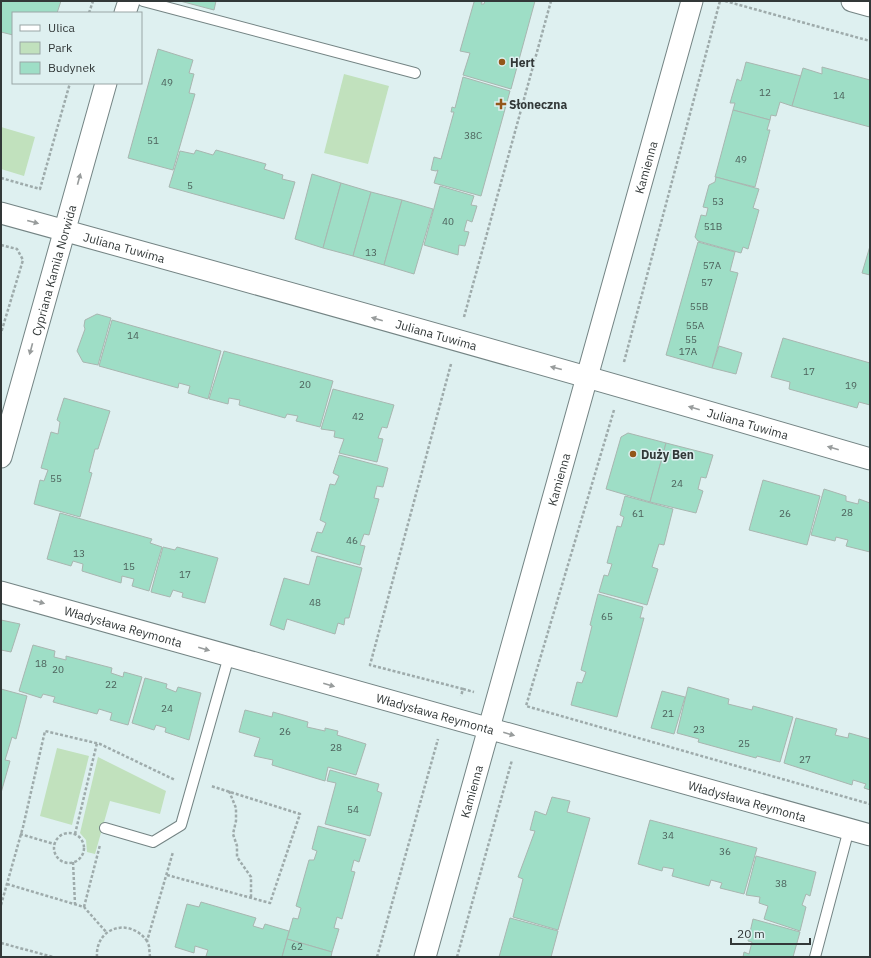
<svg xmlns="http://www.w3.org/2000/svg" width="871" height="958" font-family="'IBM Plex Sans',sans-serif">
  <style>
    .green { fill: #c1e1bd }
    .building { fill: #9edec6; stroke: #a8b6b0 }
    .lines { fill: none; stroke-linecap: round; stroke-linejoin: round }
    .lane-casing { stroke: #748484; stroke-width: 12 }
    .street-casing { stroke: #748484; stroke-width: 23 }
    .path { stroke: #9eabab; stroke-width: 2.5; stroke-dasharray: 3 2; stroke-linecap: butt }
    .lane { stroke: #fff; stroke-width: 10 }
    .street { stroke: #fff; stroke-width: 21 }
    .oneway { fill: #989c9c }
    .poi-dot { fill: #935719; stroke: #def0f0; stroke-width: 1.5 }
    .labels { text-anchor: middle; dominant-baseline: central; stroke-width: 3; stroke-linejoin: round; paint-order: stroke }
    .number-label { font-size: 10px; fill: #4d625c }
    .poi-label { font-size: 12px; font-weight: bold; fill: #323838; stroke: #def0f0; text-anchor: start }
    .street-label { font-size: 12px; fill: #323838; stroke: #def0f0 }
  </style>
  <rect width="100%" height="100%" fill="#def0f0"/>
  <g class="green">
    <polygon points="344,74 389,86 368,164 324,153"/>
    <polygon points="1,127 35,137 24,176 1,169"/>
    <polygon points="57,748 89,756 72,825 40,816"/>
    <polygon points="98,757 166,791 160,814 110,801 95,854 87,852 86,840 80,833"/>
  </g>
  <g class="building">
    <polygon points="1,1 61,1 57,13 13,13 13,35 1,32"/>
    <polygon points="180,1 216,1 214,10"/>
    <polygon points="477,1 482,2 481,4 484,4 485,1 535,1 511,89 463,75 470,53 460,51 474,2"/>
    <polygon points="158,49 193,60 189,73 194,74 189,93 195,94 173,170 128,158"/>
    <polygon points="746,62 801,76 792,106 780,102 776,116 771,115 770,120 733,110 735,103 730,103 737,79 741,81"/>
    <polygon points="822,67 870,80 870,127 792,106 803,68 822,74"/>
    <polygon points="463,77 510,91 481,196 434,183 438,170 436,171 431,170 434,157 441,159 454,112 451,112 452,107 455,108"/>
    <polygon points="733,110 770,120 767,130 770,130 755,187 715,177"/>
    <polygon points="196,150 213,155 216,150 266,164 264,169 283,175 282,179 295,182 284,219 169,187 180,151 194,154"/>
    <polygon points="312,174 341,183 323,248 295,239"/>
    <polygon points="716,177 759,189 753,208 759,210 748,249 743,247 741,253 698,241 695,237 701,215 706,216 708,208 703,207 709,185 715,182"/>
    <polygon points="341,183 371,192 353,256 323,248"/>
    <polygon points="440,186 474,196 471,205 477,206 472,222 467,220 464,231 469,232 465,246 459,245 458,255 424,245"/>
    <polygon points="371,192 402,200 384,265 353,256"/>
    <polygon points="402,200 433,209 414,274 384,265"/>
    <polygon points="698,242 735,252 730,271 738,273 712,368 666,355"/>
    <polygon points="870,246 870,275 862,273"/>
    <polygon points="97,314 111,318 98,365 83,362 77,351 85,329 84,326 85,320"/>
    <polygon points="112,320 221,351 208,399 188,393 190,386 179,383 178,388 99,366"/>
    <polygon points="783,338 870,363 870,405 859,402 857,408 789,389 790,382 771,377"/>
    <polygon points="719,346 742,353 736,374 712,368"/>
    <polygon points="224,351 333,381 320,427 296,421 298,416 287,414 285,418 239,405 240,400 229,398 228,404 209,399"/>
    <polygon points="333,389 394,405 387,428 382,427 378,438 383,439 377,462 339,453 344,439 334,437 335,431 321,429"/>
    <polygon points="64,398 110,411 98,449 95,449 89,472 92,473 80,517 34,504 40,480 44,481 48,470 41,468 51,432 58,434 60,422 57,420"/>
    <polygon points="628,433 666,443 650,502 606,489 621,437"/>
    <polygon points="666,443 713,455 706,478 701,477 698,489 703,491 696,513 650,502"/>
    <polygon points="339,455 388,468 383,487 377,486 374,498 379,499 369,535 364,534 360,545 365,546 360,565 311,551 317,532 322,533 326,523 320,520 330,484 335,485 339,476 333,473"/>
    <polygon points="763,480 820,496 807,545 749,530"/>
    <polygon points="824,489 846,496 846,501 858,504 859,499 870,503 870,552 846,546 848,540 836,537 835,541 811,535"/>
    <polygon points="625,496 673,509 664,545 659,544 652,567 658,569 647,605 599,592 604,575 608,576 612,564 607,563 617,526 621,527 624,517 620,515"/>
    <polygon points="60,513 152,539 150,543 162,547 149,591 132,586 134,579 122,576 121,583 82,571 83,564 73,561 71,566 47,559"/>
    <polygon points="163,547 175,550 177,547 218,558 205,603 182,597 183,593 173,590 170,597 151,592"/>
    <polygon points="317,556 362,568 349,618 345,618 344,625 338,623 335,634 287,619 284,630 270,625 284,578 309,585"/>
    <polygon points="598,594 643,607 640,618 644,618 617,717 571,705 577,682 582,683 586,672 581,670 592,626 590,625"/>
    <polygon points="1,620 20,624 11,652 1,650"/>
    <polygon points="33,645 55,651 54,657 66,660 66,656 112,668 111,673 123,677 124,672 142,677 128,725 110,720 112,713 99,709 97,714 53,702 55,697 43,694 41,698 19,691"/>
    <polygon points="145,678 167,684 166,688 176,692 178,687 201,693 189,740 165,732 166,728 156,725 154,730 132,723"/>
    <polygon points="688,687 729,699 728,704 752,710 753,706 793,717 780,762 757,756 756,758 698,742 699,739 677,733"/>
    <polygon points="1,689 27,696 16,739 12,737 5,760 10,761 1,793"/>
    <polygon points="662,691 685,697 674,734 651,728"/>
    <polygon points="245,710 272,717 273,712 308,722 307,727 325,731 325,728 338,731 337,735 366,744 356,775 328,767 325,781 272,765 273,760 254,756 260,738 239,732"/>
    <polygon points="796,718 837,729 835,735 848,738 849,733 870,739 870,790 864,788 866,784 853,780 852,785 784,763"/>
    <polygon points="330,770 379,784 377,791 382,793 370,836 325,824 336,783 327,781"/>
    <polygon points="552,797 570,801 567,812 590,818 558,930 513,917 523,879 518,877 535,831 530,830 535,811 546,815"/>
    <polygon points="650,820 757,848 744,894 720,888 722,883 711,880 709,886 672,876 674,869 663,867 662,871 638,864"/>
    <polygon points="318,826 366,839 359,862 354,860 351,871 355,872 342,919 337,917 334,928 339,929 332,952 287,939 293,918 298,919 301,908 296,906 309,860 314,860 317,851 312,849"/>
    <polygon points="756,856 816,872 810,896 806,894 802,905 806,907 800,931 764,919 768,906 759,903 760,897 746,895"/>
    <polygon points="201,902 256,918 253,926 263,929 265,924 289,931 282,957 209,957 206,956 208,950 195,946 194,953 175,947 187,904 199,907"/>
    <polygon points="510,918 558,931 551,957 499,957"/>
    <polygon points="753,919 800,932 793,957 743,957 744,952 749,954 752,942 748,941"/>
    <polygon points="287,939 332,952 331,957 282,957"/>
  </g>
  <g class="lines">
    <defs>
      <g id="lane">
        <polyline points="143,1 415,73"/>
        <polyline points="105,828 153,842 181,825 229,656"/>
        <polyline points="815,957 849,829"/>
      </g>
      <g id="street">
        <polyline points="852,1 870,6"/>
        <polyline points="125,13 129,1"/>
        <path id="s1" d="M1,213C291,293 581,374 870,459"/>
        <path id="s2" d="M1,457L106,83"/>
        <path id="s3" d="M1,592L870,835"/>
        <path id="s4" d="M425,957L692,1"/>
      </g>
    </defs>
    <use href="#lane" class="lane-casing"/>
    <use href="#street" class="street-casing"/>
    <g class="path">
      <polyline points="725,1 870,41"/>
      <polyline points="89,13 93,1"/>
      <polyline points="1,178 40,189 70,83"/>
      <polyline points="1,245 17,249 23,260 1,333"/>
      <polyline points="464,317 551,1"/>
      <polyline points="624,362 720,1"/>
      <polyline points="451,364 370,665 463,689 461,696"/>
      <polyline points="614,410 526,706 870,804"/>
      <polyline points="463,689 474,692"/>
      <polyline points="229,791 236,808 236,821 233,834 237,846 237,857 251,877 251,898"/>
      <circle cx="69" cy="848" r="15"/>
      <polyline points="20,834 54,844"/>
      <polyline points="75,834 97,743"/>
      <polyline points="73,862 75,904"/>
      <polyline points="167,875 270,903 300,814 211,786"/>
      <polyline points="7,884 84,907 107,933"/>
      <polyline points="1,905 23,827 45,731 100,744 175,780"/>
      <polyline points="84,907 100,845"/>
      <polyline points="1,943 53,957"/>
      <path d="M97,957C95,927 130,917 147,941"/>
      <polyline points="150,957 149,946 147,941 173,852"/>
      <polyline points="377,957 438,739"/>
      <polyline points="457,957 512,760"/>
    </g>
    <use href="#lane" class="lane"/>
    <use href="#street" class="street"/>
  </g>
  <defs><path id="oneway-solid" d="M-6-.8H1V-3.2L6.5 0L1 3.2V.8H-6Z"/></defs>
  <g class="oneway">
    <use href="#oneway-solid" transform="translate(79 179) rotate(-75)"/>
    <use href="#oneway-solid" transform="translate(33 222) rotate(15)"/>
    <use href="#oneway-solid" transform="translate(377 319) rotate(-164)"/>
    <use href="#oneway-solid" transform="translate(31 349) rotate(105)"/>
    <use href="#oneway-solid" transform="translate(556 368) rotate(-166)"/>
    <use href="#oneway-solid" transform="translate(694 408) rotate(-164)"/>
    <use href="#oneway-solid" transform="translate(833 448) rotate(-164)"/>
    <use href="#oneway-solid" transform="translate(39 602) rotate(16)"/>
    <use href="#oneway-solid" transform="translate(204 649) rotate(16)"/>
    <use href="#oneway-solid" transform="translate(329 685) rotate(16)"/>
    <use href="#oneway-solid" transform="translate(509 734) rotate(16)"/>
  </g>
  <g class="poi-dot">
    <circle cx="502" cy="62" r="4"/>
    <path d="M499 98h4v4h4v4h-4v4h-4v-4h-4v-4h4z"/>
    <circle cx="633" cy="454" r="4"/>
  </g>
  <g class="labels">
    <g class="number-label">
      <text x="167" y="82">49</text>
      <text x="765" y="92">12</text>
      <text x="839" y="95">14</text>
      <text x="473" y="135">38C</text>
      <text x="153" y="140">51</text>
      <text x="741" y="159">49</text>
      <text x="190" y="185">5</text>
      <text x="718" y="201">53</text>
      <text x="448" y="221">40</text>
      <text x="713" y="226">51B</text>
      <text x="371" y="252">13</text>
      <text x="712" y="265">57A</text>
      <text x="707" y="282">57</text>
      <text x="699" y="306">55B</text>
      <text x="695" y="325">55A</text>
      <text x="133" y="335">14</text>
      <text x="691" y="339">55</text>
      <text x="688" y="351">17A</text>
      <text x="809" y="371">17</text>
      <text x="305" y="384">20</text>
      <text x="851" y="385">19</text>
      <text x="358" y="416">42</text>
      <text x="56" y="478">55</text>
      <text x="677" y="483">24</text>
      <text x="847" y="512">28</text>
      <text x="638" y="513">61</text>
      <text x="785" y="513">26</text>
      <text x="352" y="540">46</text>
      <text x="79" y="553">13</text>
      <text x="129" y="566">15</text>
      <text x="185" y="574">17</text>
      <text x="315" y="602">48</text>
      <text x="607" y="616">65</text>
      <text x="41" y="663">18</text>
      <text x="58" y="669">20</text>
      <text x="111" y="684">22</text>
      <text x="167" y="708">24</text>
      <text x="668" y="713">21</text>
      <text x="699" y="729">23</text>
      <text x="285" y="731">26</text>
      <text x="744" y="743">25</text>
      <text x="336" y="747">28</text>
      <text x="805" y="759">27</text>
      <text x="353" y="809">54</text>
      <text x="668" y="835">34</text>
      <text x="725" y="851">36</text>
      <text x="781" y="883">38</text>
      <text x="297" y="946">62</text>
    </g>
    <g class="poi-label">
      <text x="510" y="62">Hert</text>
      <text x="509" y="104">Słoneczna</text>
      <text x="641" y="454">Duży Ben</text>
    </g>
    <g class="street-label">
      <text stroke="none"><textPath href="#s4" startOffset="820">Kamienna</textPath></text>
      <text stroke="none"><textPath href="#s1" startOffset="128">Juliana Tuwima</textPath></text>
      <text stroke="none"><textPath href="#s2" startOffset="194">Cypriana Kamila Norwida</textPath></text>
      <text stroke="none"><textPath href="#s1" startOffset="452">Juliana Tuwima</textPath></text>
      <text stroke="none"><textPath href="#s1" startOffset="776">Juliana Tuwima</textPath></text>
      <text stroke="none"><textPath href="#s4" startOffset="496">Kamienna</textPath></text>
      <text stroke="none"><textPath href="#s3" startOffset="127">Władysława Reymonta</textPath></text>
      <text stroke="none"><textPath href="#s3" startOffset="451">Władysława Reymonta</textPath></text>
      <text stroke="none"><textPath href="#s4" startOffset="172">Kamienna</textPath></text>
      <text stroke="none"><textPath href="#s3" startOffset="775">Władysława Reymonta</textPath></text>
    </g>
  </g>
  <rect width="871" height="958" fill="none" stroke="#323838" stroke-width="4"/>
  <rect x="12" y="12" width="130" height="72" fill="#def0f0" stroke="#99a6a6"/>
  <rect x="20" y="25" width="20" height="6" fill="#ffffff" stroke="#99a6a6"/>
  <text x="48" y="32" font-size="12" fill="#323838">Ulica</text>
  <rect x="20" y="42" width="20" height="12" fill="#c1e1bd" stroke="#99a6a6"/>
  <text x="48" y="52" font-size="12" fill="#323838">Park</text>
  <rect x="20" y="62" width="20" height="12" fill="#9edec6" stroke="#99a6a6"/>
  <text x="48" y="72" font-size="12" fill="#323838">Budynek</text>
  <path d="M731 938v6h79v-6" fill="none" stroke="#323838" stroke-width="2"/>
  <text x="737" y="938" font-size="12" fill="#323838" stroke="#def0f0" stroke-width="3" paint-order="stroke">20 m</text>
</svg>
